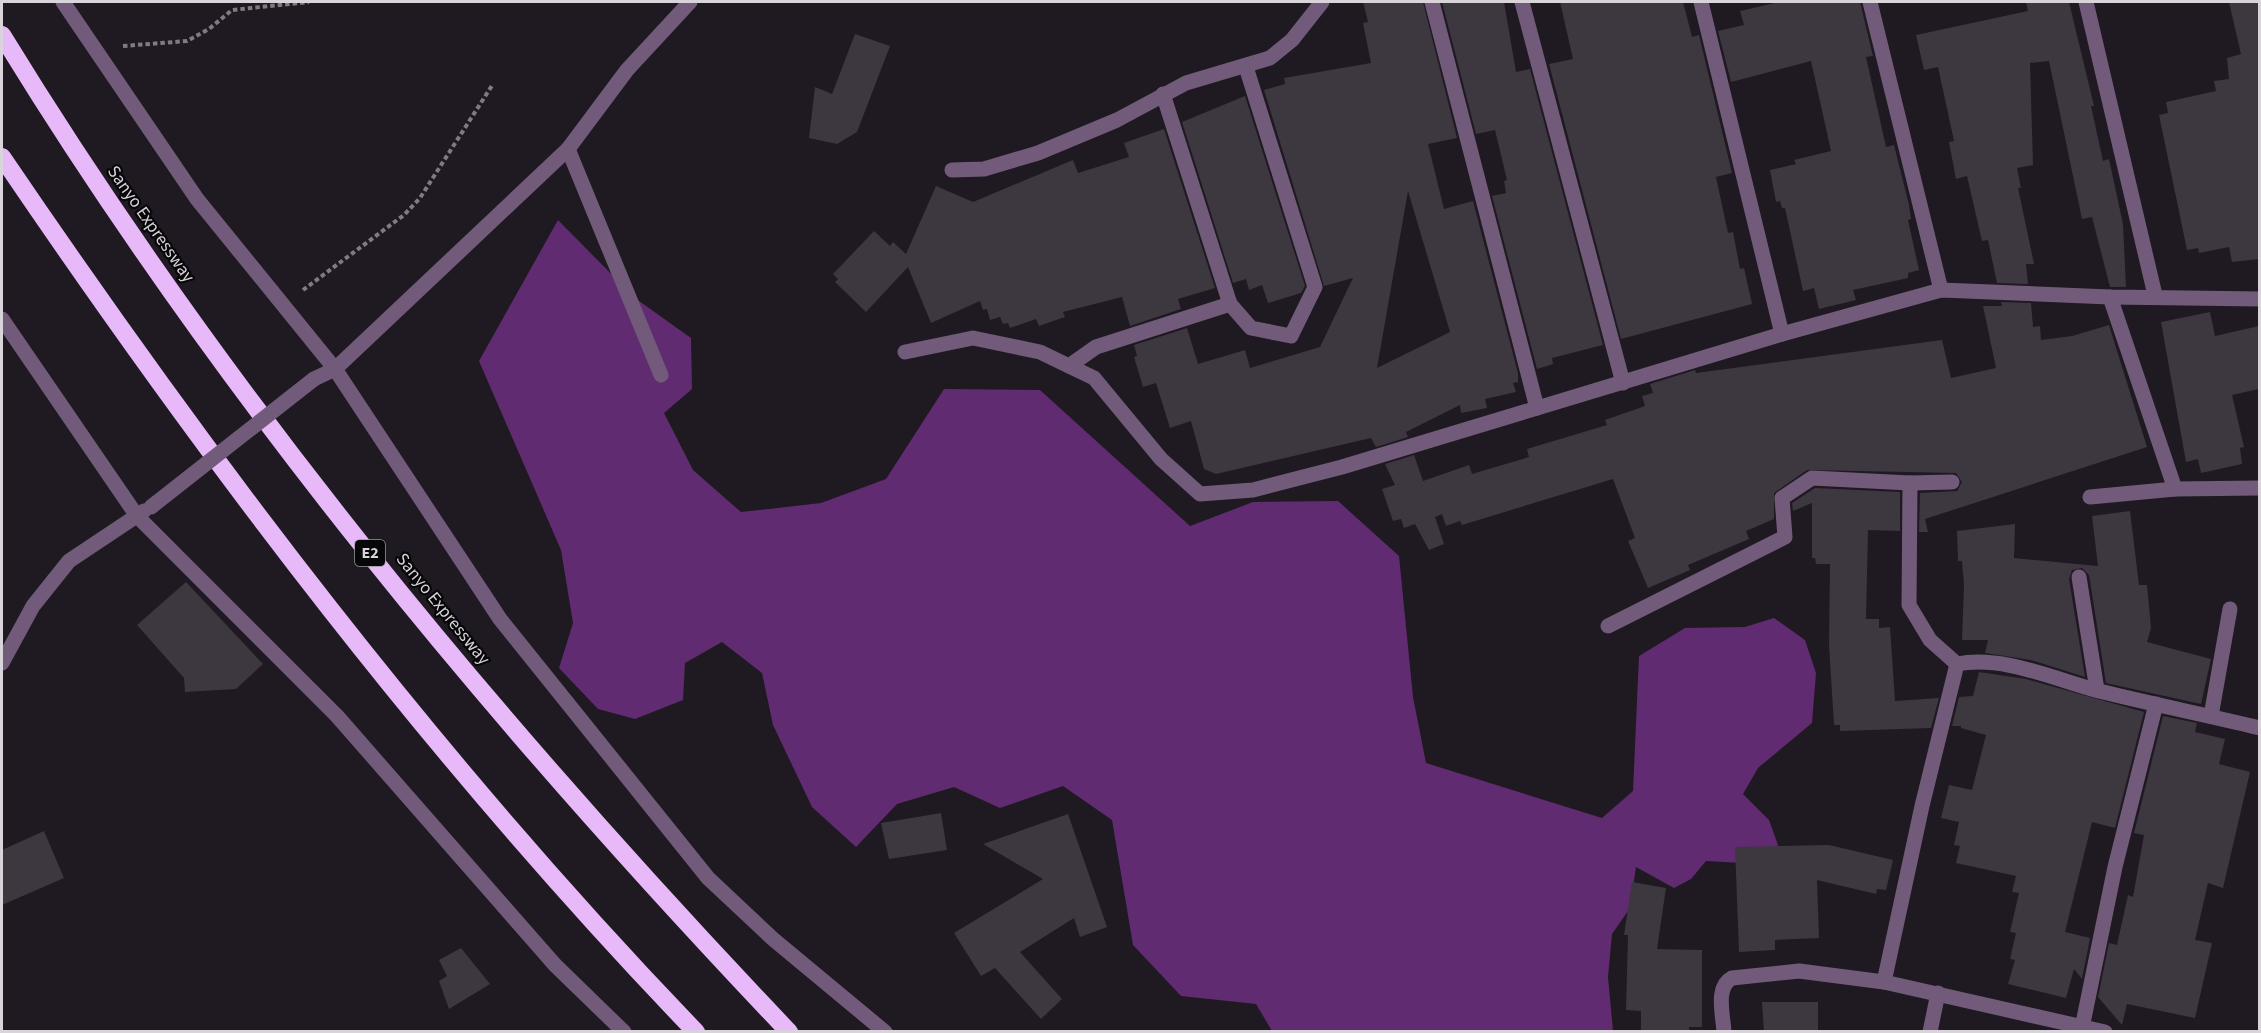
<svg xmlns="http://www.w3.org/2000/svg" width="2261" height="1033" font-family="'Source Sans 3',sans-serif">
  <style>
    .forest { fill: #602b70 }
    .building { fill: #3d373f; fill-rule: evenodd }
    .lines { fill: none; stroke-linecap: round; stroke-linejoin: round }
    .path { stroke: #7f7b81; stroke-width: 4; stroke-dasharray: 4.5 3; stroke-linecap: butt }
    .minor { stroke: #725b7a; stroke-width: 15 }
    .highway { stroke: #e8b9f8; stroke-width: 18 }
    .minor-bridge { stroke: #725b7a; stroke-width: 15 }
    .labels { text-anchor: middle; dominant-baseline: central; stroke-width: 4.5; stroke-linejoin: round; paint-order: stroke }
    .shield { fill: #070608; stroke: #99969a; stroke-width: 1.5 }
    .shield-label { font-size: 16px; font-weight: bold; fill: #d8d4d9 }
    .street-label { font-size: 18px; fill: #d8d4d9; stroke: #070608 }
  </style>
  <rect width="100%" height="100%" fill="#1f1921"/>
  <polygon class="forest" points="558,220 635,298 691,338 692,389 664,413 693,470 741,512 821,503 886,479 944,389 1040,390 1190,526 1253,502 1338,501 1399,556 1413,697 1426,763 1602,818 1633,791 1639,656 1685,628 1745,627 1774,618 1805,640 1816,673 1812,723 1758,768 1743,794 1769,820 1778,845 1760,864 1706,861 1691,879 1674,888 1636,867 1630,908 1612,934 1608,977 1613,1031 1272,1031 1256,1004 1181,996 1133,945 1112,820 1063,786 1000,808 954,787 897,804 856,847 812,807 773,725 762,673 722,642 685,663 683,700 635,719 598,709 559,668 573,623 561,550 479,361"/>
  <g class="building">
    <path d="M1363,2H1423L1457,138L1428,144L1444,209L1473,201L1518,373V382L1513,383L1516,392L1485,399L1487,408L1461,413L1460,405L1406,432L1408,437L1376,447L1371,438L1216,474L1204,469L1191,421L1170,428L1156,383L1143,387L1134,357L1137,356L1134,345L1187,328L1198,364L1245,350L1250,368L1320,347L1353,278L1324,286L1264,90L1285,84L1284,78L1371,63L1363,23L1368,22ZM1408,191L1450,332L1377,368Z"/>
    <polygon points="1442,2 1504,2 1516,72 1530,69 1603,345 1552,358 1553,364 1537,369 1492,196 1506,193 1504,181 1507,180 1495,130 1476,134"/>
    <polygon points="1560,2 1683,2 1692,37 1699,35 1732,173 1716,177 1728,233 1733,232 1740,269 1744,268 1752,304 1621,339 1549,64 1573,59"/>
    <polygon points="1779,2 1860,2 1873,56 1866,57 1886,147 1894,145 1909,205 1911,219 1908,220 1919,270 1908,273 1908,278 1853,290 1856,300 1819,309 1814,288 1803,291 1785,208 1782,208 1780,201 1776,202 1770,170 1796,164 1794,160 1831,151 1811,61 1731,82 1718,31 1744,25 1740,11"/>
    <polygon points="2026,2 2069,2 2094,106 2091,106 2103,161 2109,159 2123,224 2126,287 2110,287 2092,217 2082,219 2049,61 2030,63 2033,165 2017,168 2021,188 2018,188 2034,264 2026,264 2028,284 1997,283 1988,240 1982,241 1967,176 1956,179 1949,142 1954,141 1938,67 1924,70 1916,35 2028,11"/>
    <polygon points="2229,2 2259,2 2259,259 2232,262 2229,247 2199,253 2198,248 2187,250 2159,115 2168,113 2166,102 2216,91 2214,81 2229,79 2227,58 2241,54"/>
    <polygon points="855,34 890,46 857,132 837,144 809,138 815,87 832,94"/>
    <polygon points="1245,96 1305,286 1301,293 1268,303 1262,285 1249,290 1246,279 1233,283 1182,122"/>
    <polygon points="1164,129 1215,288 1178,299 1181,309 1130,326 1122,297 1063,312 1065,317 1039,326 1036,319 1010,328 1008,323 1003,324 1000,317 990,320 987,309 983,310 980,301 931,323 908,267 866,312 835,282 838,279 833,274 874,231 890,246 893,242 906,254 936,186 973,202 1073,160 1078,173 1129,157 1124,143"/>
    <polygon points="2001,302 2031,303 2033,327 2040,326 2041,340 2072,336 2109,325 2147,447 1925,519 1928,532 1919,532 1920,493 1957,491 1962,482 1956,473 1807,470 1774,493 1774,519 1746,531 1749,539 1688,565 1690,570 1648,588 1628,541 1635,538 1613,479 1462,525 1460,521 1446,526 1442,514 1435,517 1444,544 1429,550 1415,524 1404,528 1401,519 1393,521 1382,489 1395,485 1385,464 1414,455 1423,481 1469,465 1472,474 1529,457 1527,449 1607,425 1605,420 1645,406 1642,396 1653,393 1650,384 1695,370 1696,373 1942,340 1951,378 1996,368 1983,306 2002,306"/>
    <polygon points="2210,312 2215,336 2259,326 2259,389 2232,395 2244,447 2240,448 2242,464 2201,473 2198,459 2186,462 2161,322"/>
    <polygon points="1815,488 1900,492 1900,531 1868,530 1866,619 1879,619 1879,628 1890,627 1895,701 1939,698 1931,728 1840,731 1840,725 1834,725 1829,645 1830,564 1816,564 1815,558 1812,558 1812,503 1793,511 1792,503"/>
    <polygon points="2130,511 2139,585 2147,585 2151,628 2147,642 2211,659 2201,704 2106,683 2089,575 2082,568 2072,570 2069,579 2085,677 2031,660 1985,653 1988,640 1962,640 1964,585 1962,561 1958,561 1957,531 2015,524 2014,558 2098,566 2092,516"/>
    <polygon points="186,582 263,664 236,689 185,692 184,678 137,625"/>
    <polygon points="1979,672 2026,679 2144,712 2115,828 2092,822 2065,932 2090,938 2082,979 2074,969 2066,998 2008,984 2015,960 2010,959 2016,933 2010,932 2019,893 2012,892 2016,876 1956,863 1960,846 1954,845 1959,822 1941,818 1949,785 1972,790 1986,735 1961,728 1961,726 1952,726 1959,697 1973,696"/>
    <polygon points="2163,716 2197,723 2195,732 2225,739 2219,764 2250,772 2223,888 2208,883 2195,940 2212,943 2195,1018 2127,1004 2122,1025 2098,997 2109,943 2117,945 2128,895 2133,897 2144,835 2134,833"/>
    <polygon points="941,813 947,850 889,859 881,823"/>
    <polygon points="1068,814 1107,927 1080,937 1074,918 1020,952 1062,999 1041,1019 995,968 981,976 954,933 1043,879 983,844"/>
    <polygon points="44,831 64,878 2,905 2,850"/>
    <polygon points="1829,845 1893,860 1886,890 1877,889 1876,894 1817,880 1819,938 1775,940 1775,950 1739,952 1735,847"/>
    <polygon points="1632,882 1666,888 1657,949 1702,950 1702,1027 1689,1027 1689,1032 1641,1032 1641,1011 1626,1010 1628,935 1624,935"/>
    <polygon points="461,948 490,984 449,1009 439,981 447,976 439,960"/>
    <polygon points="1762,1002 1818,1002 1818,1032 1764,1032"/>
  </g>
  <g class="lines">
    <g class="path">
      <polyline points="123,46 187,41 209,29 232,10 309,2"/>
      <polyline points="303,290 404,215 420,198 493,84"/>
    </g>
    <g class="minor">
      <polyline points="63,2 197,199 335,369 500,619 708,878 773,939 885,1032"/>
      <polyline points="1432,2 1537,408"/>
      <polyline points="1522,2 1623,383"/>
      <polyline points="1701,2 1782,334"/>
      <polyline points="1870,2 1941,290"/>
      <polyline points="2086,2 2155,295"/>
      <polyline points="1163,94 1230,304"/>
      <polyline points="568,149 661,375"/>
      <polyline points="952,170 984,169 1038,153 1117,120 1186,83 1270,58 1292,40 1322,2"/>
      <polyline points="2110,297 2175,489"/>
      <polyline points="2,319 137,516 337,716 555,965 624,1032"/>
      <polyline points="905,352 973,338 1040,352 1069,366 1094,378 1161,459 1200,494 1253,490 1342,467 1782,334 1941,290 2110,297 2260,299"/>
      <polyline points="1069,366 1096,347 1230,304 1251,328 1291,336 1315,287 1246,67"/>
      <polyline points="314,379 335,369 568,149 627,70 690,2"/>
      <polyline points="1910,483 1909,605 1930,640 1957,664"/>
      <polyline points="2090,497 2175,489 2260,488"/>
      <polyline points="2079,577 2097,690"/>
      <polyline points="1608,626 1785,537 1782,498 1812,478 1910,483 1952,482"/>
      <polyline points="2,663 33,606 69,561 144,511"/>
      <polyline points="2211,716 2230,609"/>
      <path d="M1884,982L1922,806L1957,664C2003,655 2054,679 2099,691C2152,704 2206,715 2260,728"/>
      <polyline points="2082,1028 2115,867 2156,704"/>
      <path d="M1724,1032C1723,1014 1715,987 1732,978L1799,971L1884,982L2105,1032"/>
      <polyline points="1930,1032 1938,993"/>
    </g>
    <g class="highway">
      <path d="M2,35C223,396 497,725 789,1032"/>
      <path d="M2,157C211,465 437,763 696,1032"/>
    </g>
    <polyline class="minor-bridge" points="151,507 314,379"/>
  </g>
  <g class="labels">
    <rect class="shield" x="355" y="540" width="30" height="26" rx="4.5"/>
    <g class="shield-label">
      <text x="370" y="553">E2</text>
    </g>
    <g class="street-label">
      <text transform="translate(151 224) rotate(55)">Sanyo Expressway</text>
      <text transform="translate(443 609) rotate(51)">Sanyo Expressway</text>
    </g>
  </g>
  <rect width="2261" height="1033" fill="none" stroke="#d8d4d9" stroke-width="6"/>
</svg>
